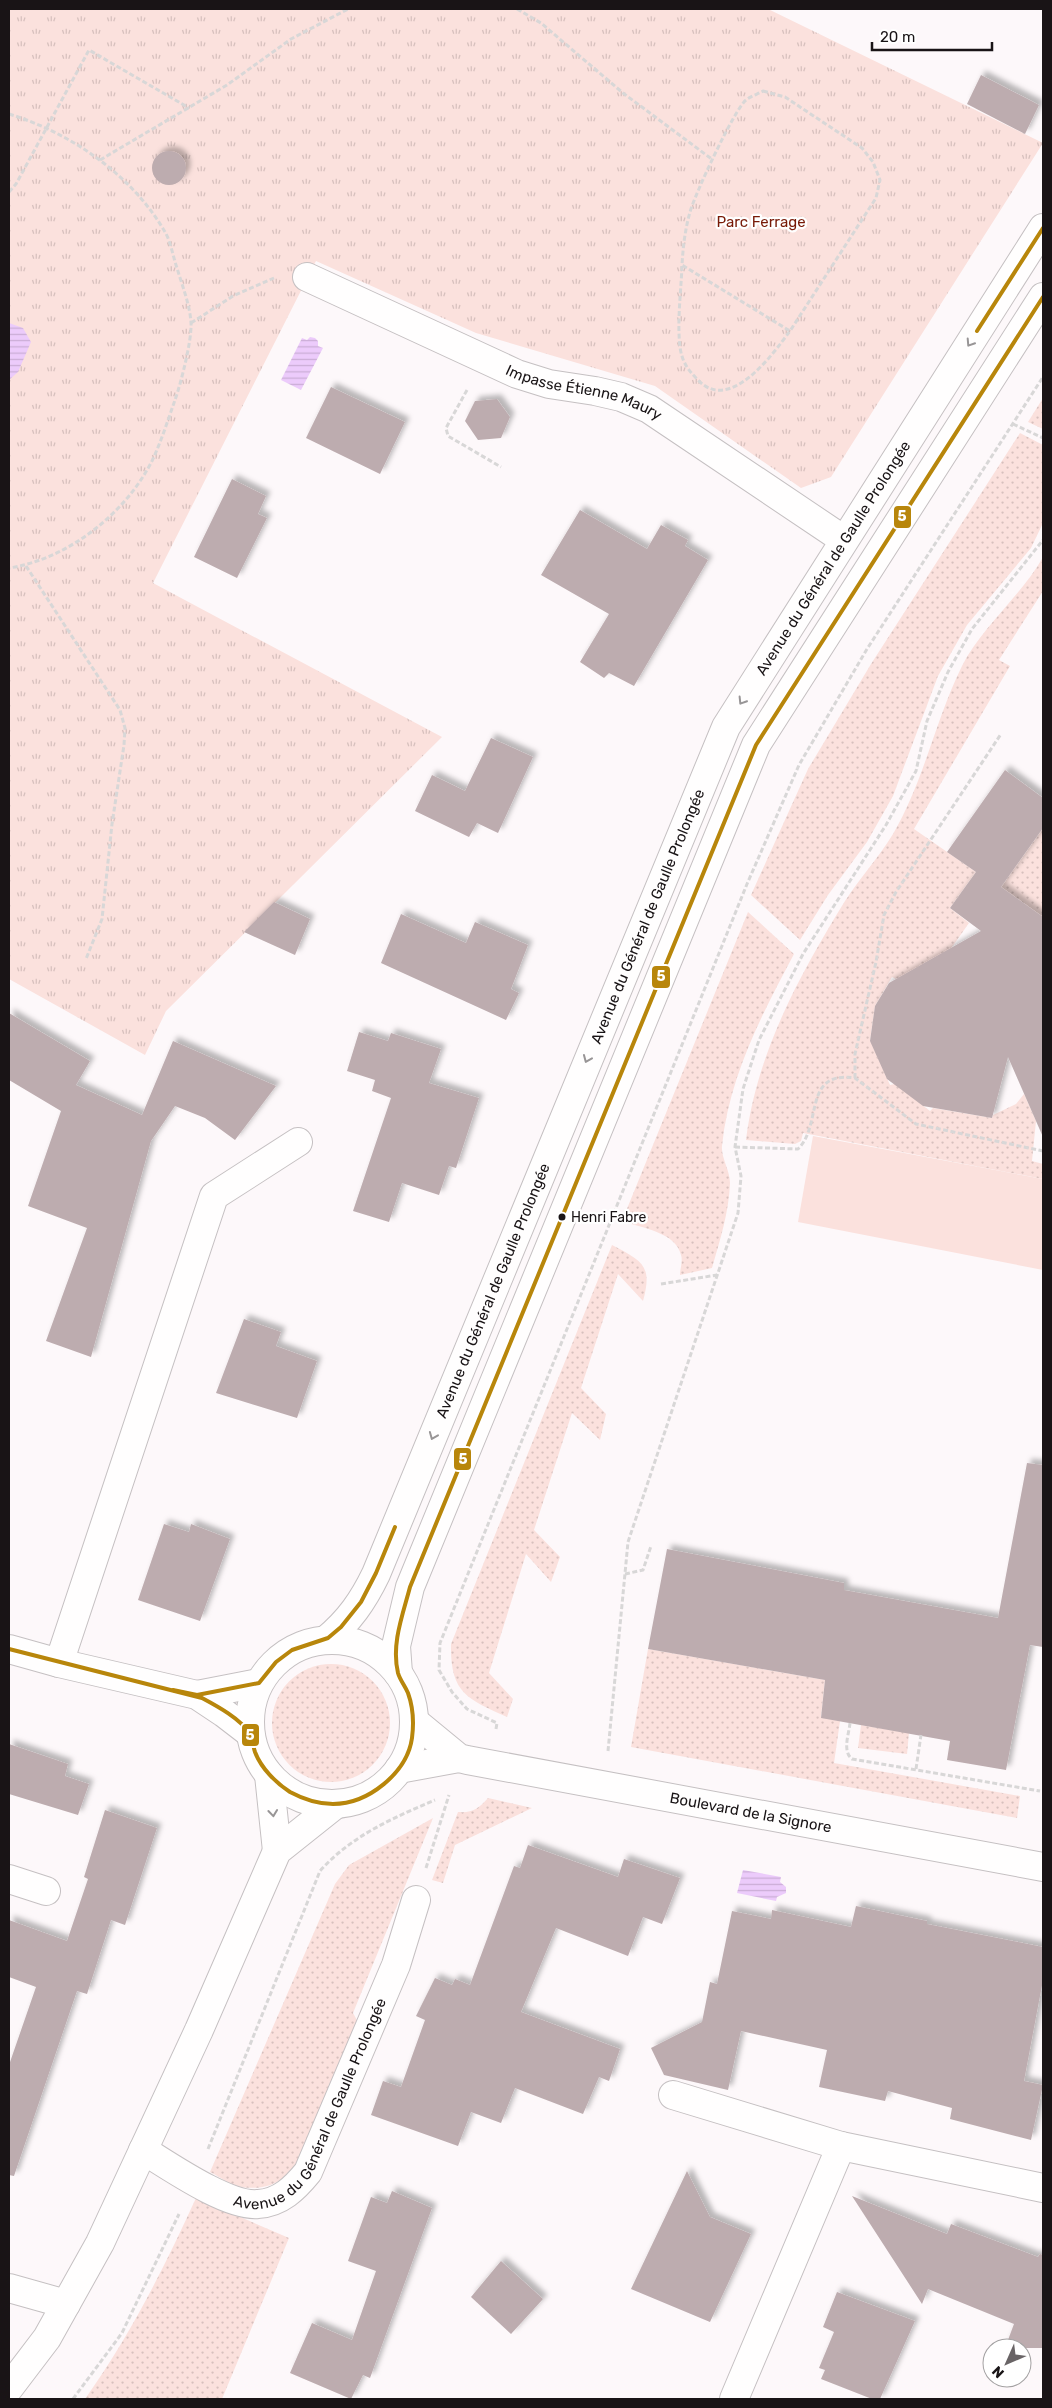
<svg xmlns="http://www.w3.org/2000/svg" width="1052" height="2408" font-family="Rubik,sans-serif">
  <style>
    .grass { fill: url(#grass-dots) }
    .park { fill: url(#park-tufts) }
    .garden { fill: #fbe1dd }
    .water { fill: url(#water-rules) }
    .building { fill: #bdacaf; filter: url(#shadow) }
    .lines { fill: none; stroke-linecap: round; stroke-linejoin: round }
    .street-casing { stroke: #c5c0c2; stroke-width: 30 }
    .secondary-casing { stroke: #c5c0c2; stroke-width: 30 }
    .path { stroke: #d8d7d7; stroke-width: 3; stroke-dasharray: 5 2.5; stroke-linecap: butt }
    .street { stroke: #fffefe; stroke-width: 28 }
    .secondary { stroke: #fffefe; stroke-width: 28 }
    .bus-1-casing { stroke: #fff; stroke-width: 8 }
    .bus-1 { stroke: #b8860b; stroke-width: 4 }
    .oneway { stroke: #989596 }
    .bus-dot { fill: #191416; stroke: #fff; stroke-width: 2 }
    .labels { text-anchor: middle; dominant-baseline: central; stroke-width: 4.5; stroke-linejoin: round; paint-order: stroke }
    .bus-label { font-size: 14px; fill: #191416; stroke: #fff; text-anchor: start }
    .park-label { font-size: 15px; fill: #781a07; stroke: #fff }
    .street-label { font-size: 15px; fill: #191416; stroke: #fff }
    .line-badge { stroke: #fff; stroke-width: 2 }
    .badge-label { font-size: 14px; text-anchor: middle; font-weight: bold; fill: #fff }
  </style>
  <defs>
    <pattern id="grass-dots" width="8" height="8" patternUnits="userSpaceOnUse" patternTransform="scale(1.25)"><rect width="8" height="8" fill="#fbe1dd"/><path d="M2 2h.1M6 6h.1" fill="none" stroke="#d7c0bd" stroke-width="1.8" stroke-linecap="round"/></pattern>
    <pattern id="park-tufts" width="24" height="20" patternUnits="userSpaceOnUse" patternTransform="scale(1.25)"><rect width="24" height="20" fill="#fbe1dd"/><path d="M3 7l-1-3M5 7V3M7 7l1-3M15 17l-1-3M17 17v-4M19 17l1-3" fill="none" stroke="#d7c0bd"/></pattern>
    <pattern id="water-rules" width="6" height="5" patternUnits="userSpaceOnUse" patternTransform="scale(1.25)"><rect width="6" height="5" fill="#eccbfb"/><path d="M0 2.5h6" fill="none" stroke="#caadd6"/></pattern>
    <filter id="shadow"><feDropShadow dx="4.5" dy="-4.5" stdDeviation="2.5" flood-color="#0004"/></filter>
  </defs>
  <rect width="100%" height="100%" fill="#fdf8fa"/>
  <g class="grass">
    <polygon points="1043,398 1043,429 1028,422"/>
    <polygon points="1020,433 1043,445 1043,523 1031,548 967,625 938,676 893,796 867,842 828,895 800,940 751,895 808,769 871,664"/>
    <path d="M1043,557V591L999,660L1010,666L914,829L976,872L950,908L969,923L940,964L896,979L892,977L875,1006L870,1040L890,1085L895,1084L930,1111L933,1108L992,1118L993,1115L1016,1104L1024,1094L1036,1121L1032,1161L1043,1164V1179L803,1133L801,1141L795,1144L746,1140C757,1052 799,976 845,901C860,878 879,857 893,834C924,781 935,721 962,666C981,628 1022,595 1043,557Z"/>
    <polygon points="1043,828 1043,917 1001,887"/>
    <path d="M748,912L794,954C762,1014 729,1077 722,1146C721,1158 730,1170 730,1183C729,1212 720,1240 712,1268L680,1275C680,1269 683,1261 681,1255C676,1232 641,1228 622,1221Z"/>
    <path d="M612,1245C642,1261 653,1265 643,1301L618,1274L581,1388L606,1414L600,1440L572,1413L534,1530L560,1557L551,1582L526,1554L489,1673L513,1699L507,1717C466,1699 450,1692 451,1644Z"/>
    <polygon points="648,1649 825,1680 821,1717 840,1721 834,1763 1020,1796 1017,1818 631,1747"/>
    <circle cx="331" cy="1723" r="59"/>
    <polygon points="861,1725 909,1733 907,1754 858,1748"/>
    <path d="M488,1798L532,1808L455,1845L443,1883L432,1880L458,1812C473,1813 478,1809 488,1798Z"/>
    <path d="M433,1818L353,2013L359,2024L301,2159C285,2181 269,2191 241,2187C231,2186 219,2176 210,2172L335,1884L349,1865Z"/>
    <path d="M196,2198L289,2238L222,2399H85C130,2336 164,2268 196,2198Z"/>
  </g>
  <polygon class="park" points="9,9 768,9 1043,143 831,477 801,488 655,386 476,333 316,261 153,583 442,737 166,1011 145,1055 9,979"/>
  <polygon class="garden" points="813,1136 1043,1179 1043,1270 798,1222"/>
  <g class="water">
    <polygon points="9,323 23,328 31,342 18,372 9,380"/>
    <polygon points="310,337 315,338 318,341 318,346 323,348 301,390 281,380 302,338 307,340"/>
    <polygon points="743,1870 781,1877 780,1882 786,1887 786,1893 777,1897 776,1901 737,1893"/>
  </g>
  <g class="building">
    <polygon points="981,75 1039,105 1025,134 967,104"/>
    <circle cx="169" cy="168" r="17"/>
    <polygon points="331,387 405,422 380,474 306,438"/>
    <polygon points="497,399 510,417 501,438 478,440 465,421 475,401"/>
    <polygon points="232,479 266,496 258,514 267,518 237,578 194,557"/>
    <polygon points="580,510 647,549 661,525 688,540 685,546 708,560 634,686 609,673 604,678 580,662 609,614 541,575"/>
    <polygon points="491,738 533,757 498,833 477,823 469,837 415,811 432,775 465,791"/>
    <polygon points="1005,770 1043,798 1043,828 1001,887 1043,917 1043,1137 1008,1057 992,1118 923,1106 887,1079 870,1041 875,1006 889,983 981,931 950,908 976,872 947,852"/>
    <polygon points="274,902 310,919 295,955 244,932"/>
    <polygon points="401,914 466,943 475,922 528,945 511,989 519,993 506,1020 381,963"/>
    <polygon points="9,1013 90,1061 76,1085 142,1115 173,1041 276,1086 235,1140 205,1118 175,1106 151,1141 91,1357 46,1341 87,1228 28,1206 61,1111 9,1080"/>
    <polygon points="359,1032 388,1041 391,1033 441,1049 429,1083 479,1098 456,1168 449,1166 439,1195 402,1183 389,1222 353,1211 391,1098 372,1091 375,1080 347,1071"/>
    <polygon points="244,1319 281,1332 276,1346 317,1361 297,1418 216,1393"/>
    <polygon points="1027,1463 1043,1465 1043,1647 1030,1645 1006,1770 947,1760 950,1741 821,1718 825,1680 648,1649 667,1549 844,1583 844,1590 998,1618"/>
    <polygon points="164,1524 189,1532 191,1524 230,1539 200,1621 138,1600"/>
    <polygon points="9,1744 68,1764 65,1776 89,1784 78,1815 9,1794"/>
    <polygon points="105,1810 157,1828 125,1925 111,1920 87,1994 77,1991 14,2176 9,2175 9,2065 36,1987 9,1977 9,1920 67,1941 88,1879 84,1877"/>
    <polygon points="528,1845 618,1877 624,1859 680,1878 662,1924 643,1917 628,1956 556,1928 521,2012 620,2049 609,2081 599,2077 583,2114 515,2088 501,2123 471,2112 458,2146 371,2115 383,2081 401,2087 425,2020 416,2016 435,1978 452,1985 455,1979 470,1985 514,1866 520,1868"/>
    <polygon points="856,1906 927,1921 927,1924 1043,1947 1043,1980 1024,2081 1043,2085 1031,2140 950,2119 952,2108 888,2091 885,2101 819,2087 827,2050 741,2031 728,2090 664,2075 651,2048 702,2022 710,1982 717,1984 732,1911 771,1919 772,1910 851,1927"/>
    <polygon points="687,2171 710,2217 751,2234 710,2322 631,2289"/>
    <polygon points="392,2191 432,2208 370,2378 363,2375 351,2399 290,2373 312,2323 352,2340 376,2271 348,2261 371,2197 387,2203"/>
    <polygon points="852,2196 947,2234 951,2224 1038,2257 1040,2254 1043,2255 1043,2348 1005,2348 1014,2324 928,2289 922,2304"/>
    <polygon points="501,2261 543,2299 511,2334 471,2297"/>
    <polygon points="837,2292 915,2321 880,2399 872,2399 821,2379 825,2370 819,2368 834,2332 823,2327"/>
  </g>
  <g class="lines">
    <defs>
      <g id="street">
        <path id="s1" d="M307,277L517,374L549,384L595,391L621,397L649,409L844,540"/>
        <polyline points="9,1649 59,1663 197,1695 224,1713 250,1733"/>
        <polyline points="59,1663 214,1196 298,1142"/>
        <polyline points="197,1695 259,1683"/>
        <path id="s2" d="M414,1721L459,1758L467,1760L1043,1867"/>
        <polyline points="399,1769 459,1758"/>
        <polyline points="9,1879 46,1891"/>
        <polyline points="673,2095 841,2146"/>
        <path id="s3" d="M143,2150C169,2166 228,2207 258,2204C280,2203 295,2188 308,2172L396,1965L416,1900"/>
        <polyline points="9,2288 66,2304"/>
        <polyline points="734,2399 841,2146 1043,2188"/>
      </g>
      <g id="secondary">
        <path id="s4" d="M326,1640C349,1621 363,1601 376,1574L726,727L1043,228"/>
        <circle cx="332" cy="1722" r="82"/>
        <polyline points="398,1673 396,1646 410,1587 756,745 1043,297"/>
        <polyline points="269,1775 277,1851"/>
        <polyline points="9,2388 47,2338 100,2243 199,2030 277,1851 336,1804"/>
      </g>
    </defs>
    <use href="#street" class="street-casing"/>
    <use href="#secondary" class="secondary-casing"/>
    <g class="path">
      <polyline points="517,9 541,23 623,93 713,160"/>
      <path d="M763,91L785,97L862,148L873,162L880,180L876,198L790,331L682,265C683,247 685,230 690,212C695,194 734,110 746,100C751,96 758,94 763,91Z"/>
      <path d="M9,114C71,133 132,175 165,232C171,242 173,257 177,268C182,285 190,305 191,323C192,340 181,383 175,400C168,420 161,442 152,461C125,514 68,559 9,568"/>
      <polyline points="100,160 227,85 291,39 348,9"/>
      <polyline points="9,192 16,184 89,50 189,108"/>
      <path d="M682,266C681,291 677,322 680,347C682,362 688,370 698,380C730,414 773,354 790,331"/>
      <polyline points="191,323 233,296 274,278"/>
      <polyline points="467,390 446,428 448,436 501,467"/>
      <polyline points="1013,424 1043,438"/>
      <polyline points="26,566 120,710 125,728 124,745 112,824 102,919 86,959"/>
      <polyline points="855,1078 855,1054 876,962 884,915 896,892 1001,734"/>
      <path d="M735,1147L798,1149C823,1125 802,1070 855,1078L916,1124L1043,1151"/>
      <polyline points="661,1284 717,1275"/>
      <polyline points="625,1574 643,1570 651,1546"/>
      <path d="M850,1723C849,1734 842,1751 852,1759L1040,1791"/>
      <polyline points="496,1729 497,1723 467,1709 452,1692 439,1670 440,1643 747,884 799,765 867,649 1043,377"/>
      <polyline points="608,1751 628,1542 738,1213 741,1176 735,1147 743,1089 759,1040 803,954 886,825 916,771 927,721 948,672 972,629 1043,540"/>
      <polyline points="916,1769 921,1735"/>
      <polyline points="426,1868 449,1795"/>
      <path d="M208,2149L320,1871C351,1836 393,1818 435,1800"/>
      <polyline points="73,2399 122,2333 179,2214"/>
    </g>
    <use href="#street" class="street"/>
    <use href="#secondary" class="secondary"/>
    <defs>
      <g id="bus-1">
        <polyline points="977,331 1043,228"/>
        <path d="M9,1649L202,1698C217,1706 241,1719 250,1734C253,1740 253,1746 255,1752C261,1768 276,1783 290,1792C303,1799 318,1804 333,1804C368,1804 407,1773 412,1738C414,1723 413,1707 408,1693C405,1686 400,1680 398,1673C391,1644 403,1614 410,1587L756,745L1043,297"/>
        <polyline points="173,1690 197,1695 259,1683 276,1662 292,1650 328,1638 341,1627 361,1602 376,1573 395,1527"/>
      </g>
    </defs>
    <use href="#bus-1" class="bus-1-casing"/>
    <use href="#bus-1" class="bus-1"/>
  </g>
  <defs><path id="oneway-chevron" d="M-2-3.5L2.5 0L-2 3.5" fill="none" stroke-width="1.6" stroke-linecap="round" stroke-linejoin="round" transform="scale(1.25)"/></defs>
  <g class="oneway">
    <use href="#oneway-chevron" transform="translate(970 343) rotate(123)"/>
    <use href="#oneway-chevron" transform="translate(742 701) rotate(122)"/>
    <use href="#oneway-chevron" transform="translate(587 1059) rotate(113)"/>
    <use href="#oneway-chevron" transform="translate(433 1436) rotate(112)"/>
    <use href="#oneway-chevron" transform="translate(273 1813) rotate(84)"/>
  </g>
  <circle class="bus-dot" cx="562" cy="1217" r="4.5"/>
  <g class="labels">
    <g class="bus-label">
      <text x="571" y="1217">Henri Fabre</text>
    </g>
    <g class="park-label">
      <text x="761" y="222">Parc Ferrage</text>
    </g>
    <g class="street-label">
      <text stroke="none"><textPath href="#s1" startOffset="301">Impasse Étienne Maury</textPath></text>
      <text stroke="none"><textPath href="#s4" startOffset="1200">Avenue du Général de Gaulle Prolongée</textPath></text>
      <text stroke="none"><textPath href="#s4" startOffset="795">Avenue du Général de Gaulle Prolongée</textPath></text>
      <text stroke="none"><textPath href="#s4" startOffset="390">Avenue du Général de Gaulle Prolongée</textPath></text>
      <text stroke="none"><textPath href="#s2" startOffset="355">Boulevard de la Signore</textPath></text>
      <text stroke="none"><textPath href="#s3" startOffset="241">Avenue du Général de Gaulle Prolongée</textPath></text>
    </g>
  </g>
  <g class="line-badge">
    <rect x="893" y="505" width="19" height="24" rx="5" fill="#b8860b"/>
    <rect x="651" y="965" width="20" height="24" rx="5" fill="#b8860b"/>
    <rect x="453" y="1447" width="19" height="24" rx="5" fill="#b8860b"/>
    <rect x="241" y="1723" width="19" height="24" rx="5" fill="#b8860b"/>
  </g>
  <g class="badge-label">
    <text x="902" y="521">5</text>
    <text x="661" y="981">5</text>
    <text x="463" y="1464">5</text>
    <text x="250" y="1740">5</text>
  </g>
  <rect width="1052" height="2408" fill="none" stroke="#191416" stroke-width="20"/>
  <g transform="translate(1007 2363) rotate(225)"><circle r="24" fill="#ffffff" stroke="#a3a1a2"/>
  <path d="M0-4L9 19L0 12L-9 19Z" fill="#696466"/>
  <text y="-8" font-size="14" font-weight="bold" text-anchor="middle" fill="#191416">N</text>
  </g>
  <path d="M872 42v8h120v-8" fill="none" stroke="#191416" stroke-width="2.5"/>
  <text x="880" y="42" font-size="15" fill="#191416" stroke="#ffffff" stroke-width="4" paint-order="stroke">20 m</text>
</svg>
